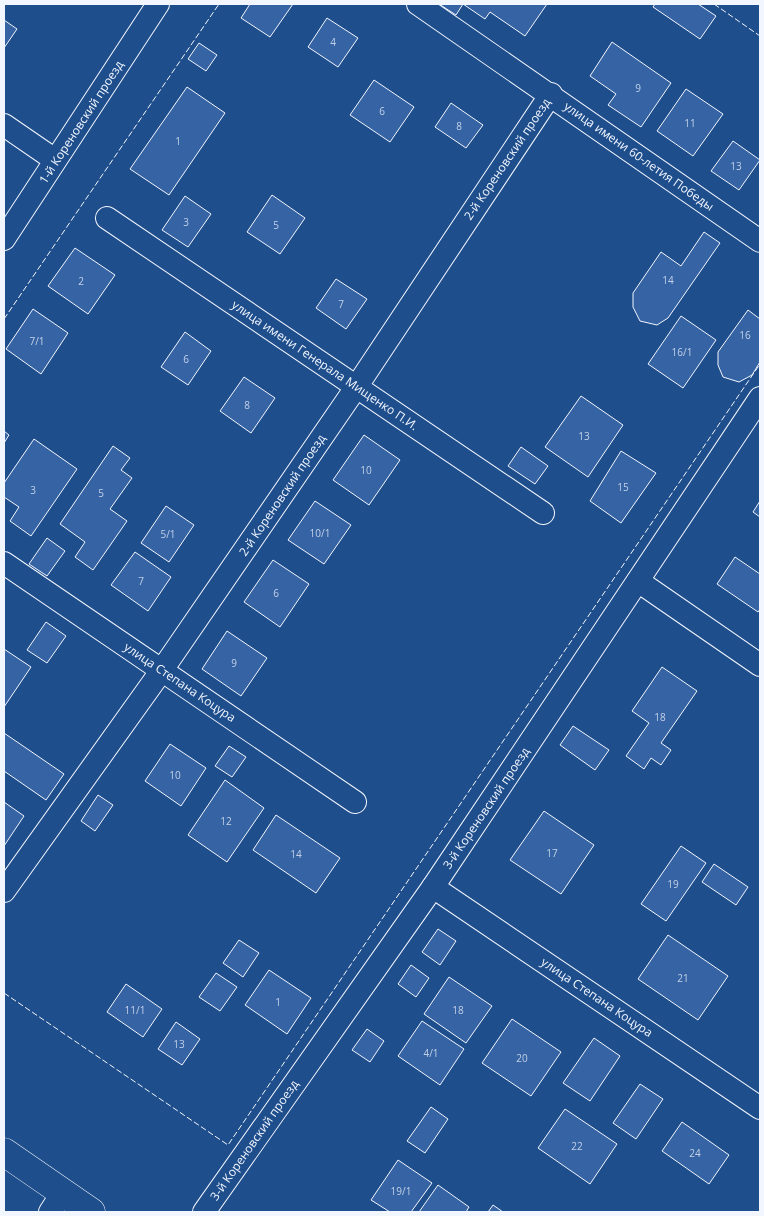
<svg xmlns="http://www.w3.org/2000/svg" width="764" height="1216" font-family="'Open Sans',sans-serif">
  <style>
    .building { fill: #3563a3; stroke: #f2f6ff }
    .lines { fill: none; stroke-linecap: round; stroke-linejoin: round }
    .street-casing { stroke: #f2f6ff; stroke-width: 24 }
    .secondary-casing { stroke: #f2f6ff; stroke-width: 29 }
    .street { stroke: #1f4e8c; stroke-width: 22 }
    .secondary { stroke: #1f4e8c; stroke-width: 28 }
    .fence { stroke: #f2f6ff; stroke-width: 1; stroke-dasharray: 6 2.5; stroke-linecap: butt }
    .labels { text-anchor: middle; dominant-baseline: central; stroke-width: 4; stroke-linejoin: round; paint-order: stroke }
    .number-label { font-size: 10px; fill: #c3d1e8 }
    .street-label { font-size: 12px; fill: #f2f6ff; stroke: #1f4e8c }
  </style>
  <rect width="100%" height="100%" fill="#1f4e8c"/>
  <g class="building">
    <polygon points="250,4 293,4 270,37 241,18"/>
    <polygon points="439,4 547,4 525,36 490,12 485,19 463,4 456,15"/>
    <polygon points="655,4 698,4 716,16 700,39 653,7"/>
    <polygon points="327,18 358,38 338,67 308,47"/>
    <polygon points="4,20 17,29 4,48"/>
    <polygon points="612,42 671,83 641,127 608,105 616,94 590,76"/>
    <polygon points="199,43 217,55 206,71 188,59"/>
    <polygon points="374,80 414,107 390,142 350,115"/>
    <polygon points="187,87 225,113 169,195 130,169"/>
    <polygon points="686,89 723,114 693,156 657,131"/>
    <polygon points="451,103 483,125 466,148 435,127"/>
    <polygon points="733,141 760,160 739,190 711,171"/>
    <polygon points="272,195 305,218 280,254 247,232"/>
    <polygon points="185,196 211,214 188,247 162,230"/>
    <polygon points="704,232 720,243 668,318 657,325 640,321 633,307 633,293 661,252 681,266"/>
    <polygon points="75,248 115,275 88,314 48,286"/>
    <polygon points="336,279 367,299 346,329 316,308"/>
    <polygon points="33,309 68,333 41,374 6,349"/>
    <polygon points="748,310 760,319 760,362 752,375 739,382 723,377 718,365 718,352"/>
    <polygon points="681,316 716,340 683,388 648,364"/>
    <polygon points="185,332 211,351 188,385 161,367"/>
    <polygon points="244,377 275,398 251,433 220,411"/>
    <polygon points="581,396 623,425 588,477 545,447"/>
    <polygon points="4,431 9,435 4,443"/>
    <polygon points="364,435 400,460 369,505 333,480"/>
    <polygon points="34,439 77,469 31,536 10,521 19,507 4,497 4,483"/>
    <polygon points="113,446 130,458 121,470 132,478 110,509 127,521 93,570 75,557 85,542 60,524"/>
    <polygon points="521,447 548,466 535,484 508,466"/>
    <polygon points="621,451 656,473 621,523 590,501"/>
    <polygon points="315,501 351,525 324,564 288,540"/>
    <polygon points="760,501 760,517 753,512"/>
    <polygon points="166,506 194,525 169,562 141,543"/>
    <polygon points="47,538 65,551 47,576 29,564"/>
    <polygon points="135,552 171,577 148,611 111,585"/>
    <polygon points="735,557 760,574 760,609 758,612 717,584"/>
    <polygon points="273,560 309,584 280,627 244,602"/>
    <polygon points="46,622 66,636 47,663 27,650"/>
    <polygon points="227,631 267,658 241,696 202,669"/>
    <polygon points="4,649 31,667 4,707"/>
    <polygon points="662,667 697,691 661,743 671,750 661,765 651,758 644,769 626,756 649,723 632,711"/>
    <polygon points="573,726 609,750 595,770 560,745"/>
    <polygon points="4,733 64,774 46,800 4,771"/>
    <polygon points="170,744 206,768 181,806 145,781"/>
    <polygon points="229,746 246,757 232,777 215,766"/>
    <polygon points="225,780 264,808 227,862 188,835"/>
    <polygon points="98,795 113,805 95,831 81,821"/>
    <polygon points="4,802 24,816 4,846"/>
    <polygon points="544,811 594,845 561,894 510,860"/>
    <polygon points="276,815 340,858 316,893 253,850"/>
    <polygon points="681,846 706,863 666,921 641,904"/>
    <polygon points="714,864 748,887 736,905 702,882"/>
    <polygon points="438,929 456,941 440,965 422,952"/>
    <polygon points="668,935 728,976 698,1020 638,979"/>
    <polygon points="239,940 259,953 243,977 223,963"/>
    <polygon points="411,965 429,978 416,997 398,984"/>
    <polygon points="269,970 311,998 287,1034 245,1005"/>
    <polygon points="216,973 237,987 220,1011 199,997"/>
    <polygon points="449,977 492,1006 466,1043 424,1014"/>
    <polygon points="126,984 162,1009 143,1037 107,1012"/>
    <polygon points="512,1019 561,1052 531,1096 482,1063"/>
    <polygon points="422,1021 464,1049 440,1085 398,1056"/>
    <polygon points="176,1022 200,1039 182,1065 158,1049"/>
    <polygon points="367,1029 384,1041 370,1062 352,1050"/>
    <polygon points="594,1038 620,1056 590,1101 563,1083"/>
    <polygon points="640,1084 663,1099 636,1139 613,1123"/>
    <polygon points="431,1107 448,1119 425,1153 407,1141"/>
    <polygon points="565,1109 617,1144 590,1184 538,1148"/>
    <polygon points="682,1122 729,1155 709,1184 662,1151"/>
    <polygon points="398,1160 432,1183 411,1212 390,1212 371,1200"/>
    <polygon points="438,1185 469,1207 466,1212 419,1212"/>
    <polygon points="493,1205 503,1212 488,1212"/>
  </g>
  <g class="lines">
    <defs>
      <g id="street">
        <polyline points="418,4 760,241"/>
        <polyline points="4,125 55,160"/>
        <polyline points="107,218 543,513"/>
        <polyline points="4,239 158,4"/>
        <polyline points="4,563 355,802"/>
        <polyline points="638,581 760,665"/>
        <polyline points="433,887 760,1108"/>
        <polyline points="4,891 162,670 357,386 551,94"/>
        <polyline points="50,1212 63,1192"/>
        <polyline points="204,1212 433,887 760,398"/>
      </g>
      <polyline id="secondary" points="4,1152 91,1212"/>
    </defs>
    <use href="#street" class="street-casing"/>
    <use href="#secondary" class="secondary-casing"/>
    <use href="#street" class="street"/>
    <use href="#secondary" class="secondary"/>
    <g class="fence">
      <polyline points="714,4 760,36"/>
      <polyline points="4,319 219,4"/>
      <polyline points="4,993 228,1145 760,364"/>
    </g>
  </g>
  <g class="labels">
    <g class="number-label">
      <text x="333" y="42">4</text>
      <text x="638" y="88">9</text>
      <text x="382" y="111">6</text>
      <text x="690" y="123">11</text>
      <text x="459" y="126">8</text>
      <text x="178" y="141">1</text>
      <text x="736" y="166">13</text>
      <text x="186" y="222">3</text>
      <text x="276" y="225">5</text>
      <text x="668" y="280">14</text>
      <text x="81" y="281">2</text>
      <text x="341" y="304">7</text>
      <text x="745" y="335">16</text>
      <text x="37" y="341">7/1</text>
      <text x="682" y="352">16/1</text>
      <text x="186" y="359">6</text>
      <text x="247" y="405">8</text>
      <text x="584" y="436">13</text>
      <text x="366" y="470">10</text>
      <text x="623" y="487">15</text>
      <text x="33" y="490">3</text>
      <text x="101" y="493">5</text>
      <text x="320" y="533">10/1</text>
      <text x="168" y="534">5/1</text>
      <text x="141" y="581">7</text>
      <text x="276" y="593">6</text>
      <text x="234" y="663">9</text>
      <text x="660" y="717">18</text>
      <text x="175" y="775">10</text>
      <text x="226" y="821">12</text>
      <text x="552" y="853">17</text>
      <text x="296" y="854">14</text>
      <text x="673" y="884">19</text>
      <text x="683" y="978">21</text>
      <text x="278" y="1002">1</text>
      <text x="135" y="1010">11/1</text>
      <text x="458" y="1010">18</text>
      <text x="179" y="1044">13</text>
      <text x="431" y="1053">4/1</text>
      <text x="522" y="1058">20</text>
      <text x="577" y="1146">22</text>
      <text x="695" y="1153">24</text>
      <text x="401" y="1191">19/1</text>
    </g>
    <g class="street-label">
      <text transform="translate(81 122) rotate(-57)">1-й Кореновский проезд</text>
      <text transform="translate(639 156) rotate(35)">улица имени 60-летия Победы</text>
      <text transform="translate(507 159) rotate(-56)">2-й Кореновский проезд</text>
      <text transform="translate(325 365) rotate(34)">улица имени Генерала Мищенко П.И.</text>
      <text transform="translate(282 495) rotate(-56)">2-й Кореновский проезд</text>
      <text transform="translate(180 682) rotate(34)">улица Степана Коцура</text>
      <text transform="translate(486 808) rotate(-56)">3-й Кореновский проезд</text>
      <text transform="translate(597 997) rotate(34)">улица Степана Коцура</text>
      <text transform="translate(254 1140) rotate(-55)">3-й Кореновский проезд</text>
    </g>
  </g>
  <rect width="764" height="1216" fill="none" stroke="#f2f6ff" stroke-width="10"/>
</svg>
